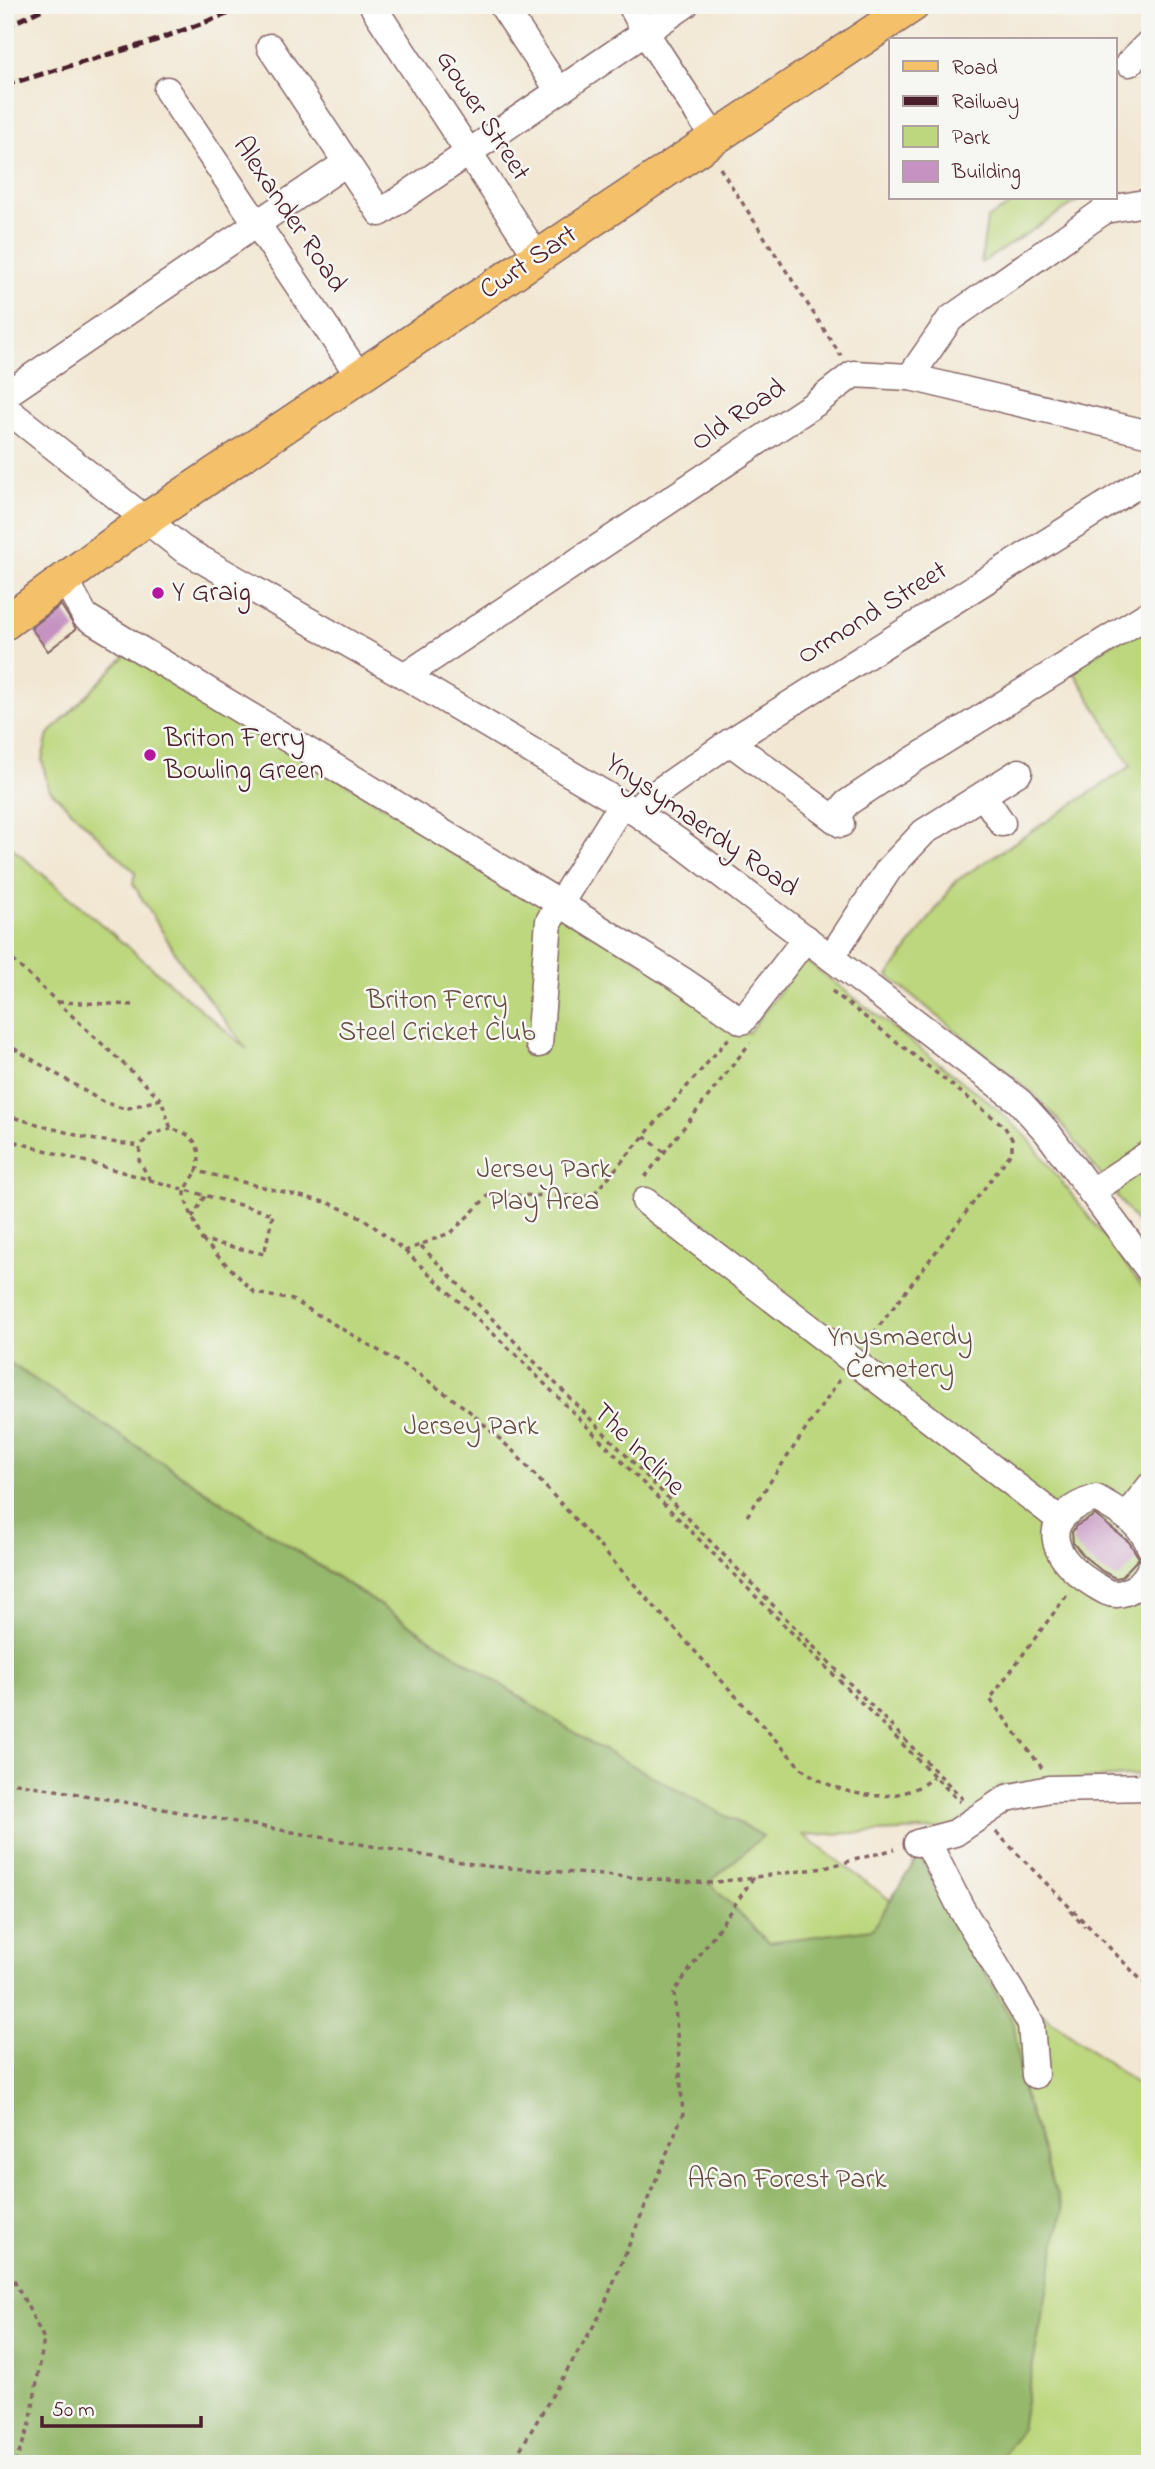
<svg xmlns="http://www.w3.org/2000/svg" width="1155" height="2469" font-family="'Indie Flower',sans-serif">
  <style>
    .green { fill: #bcd77d; stroke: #837b54; stroke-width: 2 }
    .forest { fill: #95b86c; stroke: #706c4c; stroke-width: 2 }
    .building { fill: #c592c1 }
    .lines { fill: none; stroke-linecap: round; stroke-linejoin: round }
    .minor-casing { stroke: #856566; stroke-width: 29 }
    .major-casing { stroke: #856566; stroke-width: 36 }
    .path { stroke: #856566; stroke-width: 3.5; stroke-dasharray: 5 5; stroke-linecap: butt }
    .minor { stroke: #fff; stroke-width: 26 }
    .major { stroke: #f4c16a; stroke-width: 33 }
    .rail { stroke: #4a1f2b; stroke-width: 5; stroke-dasharray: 10 5; stroke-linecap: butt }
    .poi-dot { fill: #b5179e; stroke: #f6f6f2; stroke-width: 2.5 }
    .labels { text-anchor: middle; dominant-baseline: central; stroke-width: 5; stroke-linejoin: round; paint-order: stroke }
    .street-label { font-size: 28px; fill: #4a1f2b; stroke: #f6f6f2 }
    .poi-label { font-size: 28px; fill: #4a1f2b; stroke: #f6f6f2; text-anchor: start }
    .park-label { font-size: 28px; fill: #664d40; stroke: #f6f6f2 }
  </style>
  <rect width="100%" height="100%" fill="#f6f6f2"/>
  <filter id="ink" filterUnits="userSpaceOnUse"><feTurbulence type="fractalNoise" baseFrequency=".0143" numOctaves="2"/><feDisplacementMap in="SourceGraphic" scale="14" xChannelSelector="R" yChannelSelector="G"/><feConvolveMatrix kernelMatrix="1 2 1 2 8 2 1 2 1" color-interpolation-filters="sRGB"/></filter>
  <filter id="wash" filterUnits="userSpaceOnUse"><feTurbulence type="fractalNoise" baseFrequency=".00686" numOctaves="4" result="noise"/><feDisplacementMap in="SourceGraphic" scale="28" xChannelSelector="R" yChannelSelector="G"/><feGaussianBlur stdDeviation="1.57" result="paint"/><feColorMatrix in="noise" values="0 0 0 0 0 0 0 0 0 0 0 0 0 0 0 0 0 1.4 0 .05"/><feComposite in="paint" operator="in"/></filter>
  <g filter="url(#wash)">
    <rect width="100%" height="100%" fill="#f2e7d3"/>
    <g class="green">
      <polygon points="1022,198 1082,198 981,263 987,219"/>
      <polygon points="1150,619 1150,1240 1062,1124 1033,1093 888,976 956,881 1131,766 1072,669"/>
      <polygon points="129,652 686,989 748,1033 804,959 989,1102 1027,1137 1150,1296 1150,1774 1000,1786 983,1804 951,1829 803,1835 1150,2094 1150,2464 13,2464 752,1831 587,1741 5,1360 5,842 247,1049 184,967 133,884 135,872 48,788 42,759 48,735"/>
    </g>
    <polygon class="forest" points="5,1360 587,1741 763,1836 709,1883 768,1942 872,1929 919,1855 1014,2024 1022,2088 1062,2211 1021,2428 997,2464 5,2464"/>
    <g id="blocks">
      <g class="building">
        <polygon points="61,605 76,629 48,651 31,628"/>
        <polygon points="1095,1515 1129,1542 1139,1558 1121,1577 1115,1578 1102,1571 1085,1557 1073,1543 1072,1532 1076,1526"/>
      </g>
    </g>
  </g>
  <g filter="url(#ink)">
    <use href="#blocks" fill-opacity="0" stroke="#856566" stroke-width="2"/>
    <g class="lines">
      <defs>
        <g id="minor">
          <polyline points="502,5 559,91"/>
          <polyline points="631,5 645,32 713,136"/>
          <polyline points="374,8 538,258"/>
          <polyline points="270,47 380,213 685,5"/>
          <polyline points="1129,63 1150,42"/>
          <polyline points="167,90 359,376"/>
          <polyline points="910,377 950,319 1105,210 1150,202"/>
          <polyline points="5,395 346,163"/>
          <polyline points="5,408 183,549 405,676 635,812 679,842 1019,1101 1047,1132 1150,1271"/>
          <polyline points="64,577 85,616 559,903 682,980 742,1021 806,938"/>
          <polyline points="405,676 816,403 853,374 910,377 1150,434"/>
          <polyline points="730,742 841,824"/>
          <polyline points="983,795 1002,823"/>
          <polyline points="635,812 645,801 730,742 1150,477"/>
          <polyline points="834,819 847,803 889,775 1150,613"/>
          <polyline points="831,957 889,869 924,832 1019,772"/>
          <polyline points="539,1044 549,921 622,804"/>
          <polyline points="1091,1192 1150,1153"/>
          <polyline points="645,1201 1059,1519"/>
          <polyline points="1126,1516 1150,1486"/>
          <path d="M1150,1547C1142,1523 1117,1510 1096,1498C1037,1516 1048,1556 1093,1584C1100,1588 1109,1595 1117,1594C1131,1593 1145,1581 1150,1569"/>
          <polyline points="927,1841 961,1908 1031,2024 1035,2075"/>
          <polyline points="917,1843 955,1833 1007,1798 1049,1789 1150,1787"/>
        </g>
        <polyline id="major" points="5,623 144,521 913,5"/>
      </defs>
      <use href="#minor" class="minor-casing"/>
      <use href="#major" class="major-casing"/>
      <g class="path">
        <polyline points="720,168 841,356"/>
        <polyline points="5,953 161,1099"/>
        <polyline points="832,991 1004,1126 1012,1139 1012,1152 867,1342"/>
        <polyline points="58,1002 136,1005"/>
        <path d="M5,1043L103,1102L125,1109L161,1099L171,1129C195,1133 203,1148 197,1171L329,1203L363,1218L405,1251L452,1232L489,1195L592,1196L729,1038"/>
        <polyline points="5,1115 90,1139 140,1146"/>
        <polyline points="644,1136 664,1152"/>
        <path d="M5,1139C95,1164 184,1190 273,1214L264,1254L202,1240L185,1199V1190L197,1171"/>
        <polyline points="645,1177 750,1043"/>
        <polyline points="150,1180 139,1160 140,1146 151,1134 171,1129"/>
        <polyline points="192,1218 205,1196"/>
        <path d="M202,1240L255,1293L293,1300L420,1375L468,1410L513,1451L801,1768C837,1796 897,1809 933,1777"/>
        <polyline points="421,1246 963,1799"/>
        <polyline points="405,1251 517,1356 960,1802"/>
        <polyline points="747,1516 840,1379"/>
        <polyline points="1042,1768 990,1699 1067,1595"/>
        <polyline points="5,1781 484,1866 709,1883 824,1868 895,1849"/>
        <polyline points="996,1832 1150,1989"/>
        <polyline points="1070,1911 1085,1927"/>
        <polyline points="5,2262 44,2339 30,2424 15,2464"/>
        <polyline points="507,2464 518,2453 600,2315 683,2114 674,1992 754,1877"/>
      </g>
      <use href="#minor" class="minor"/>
      <use href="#major" class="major"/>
      <g class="rail">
        <polyline points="5,14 24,5"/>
        <polyline points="5,27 51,5"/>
        <polyline points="5,85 151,42 252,5"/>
      </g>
    </g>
  </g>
  <g class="poi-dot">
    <circle cx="158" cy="593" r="7"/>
    <circle cx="150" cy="755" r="7"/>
  </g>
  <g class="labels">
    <g class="street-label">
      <text transform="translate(482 116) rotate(57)">Gower Street</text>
      <text transform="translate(289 215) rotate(56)">Alexander Road</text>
      <text transform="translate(529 263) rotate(-34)">Cwrt Sart</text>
      <text transform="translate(739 416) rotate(-34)">Old Road</text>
      <text transform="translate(873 614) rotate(-32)">Ormond Street</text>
      <text transform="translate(701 826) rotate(35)">Ynysymaerdy Road</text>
      <text transform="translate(638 1450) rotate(45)">The Incline</text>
    </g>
    <g class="poi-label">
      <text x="172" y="593">Y Graig</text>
      <text x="164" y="739">Briton Ferry<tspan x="164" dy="32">Bowling Green</tspan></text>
    </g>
    <g class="park-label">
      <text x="437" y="1001">Briton Ferry<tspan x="437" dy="32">Steel Cricket Club</tspan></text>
      <text x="544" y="1170">Jersey Park<tspan x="544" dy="32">Play Area</tspan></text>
      <text x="900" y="1338">Ynysmaerdy<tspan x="900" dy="32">Cemetery</tspan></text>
      <text x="471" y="1427">Jersey Park</text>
      <text x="787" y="2180">Afan Forest Park</text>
    </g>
  </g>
  <rect width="1155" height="2469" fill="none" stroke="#f6f6f2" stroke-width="28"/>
  <rect x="889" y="38" width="228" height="161" fill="#f6f6f2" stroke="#b1a0a2" stroke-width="2"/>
  <rect x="903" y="61" width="35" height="10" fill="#f4c16a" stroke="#b1a0a2" stroke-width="2"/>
  <text x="952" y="74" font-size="21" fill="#4a1f2b">Road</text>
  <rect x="903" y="96" width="35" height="10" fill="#4a1f2b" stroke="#b1a0a2" stroke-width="2"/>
  <text x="952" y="108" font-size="21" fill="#4a1f2b">Railway</text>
  <rect x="903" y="126" width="35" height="21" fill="#bcd77d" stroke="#b1a0a2" stroke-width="2"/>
  <text x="952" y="144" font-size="21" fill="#4a1f2b">Park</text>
  <rect x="903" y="161" width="35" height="21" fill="#c592c1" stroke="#b1a0a2" stroke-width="2"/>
  <text x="952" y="178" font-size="21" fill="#4a1f2b">Building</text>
  <path d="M42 2416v10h159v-10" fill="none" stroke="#4a1f2b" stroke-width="3.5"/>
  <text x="52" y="2416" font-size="21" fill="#4a1f2b" stroke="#f6f6f2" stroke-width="5" paint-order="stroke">50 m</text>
</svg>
